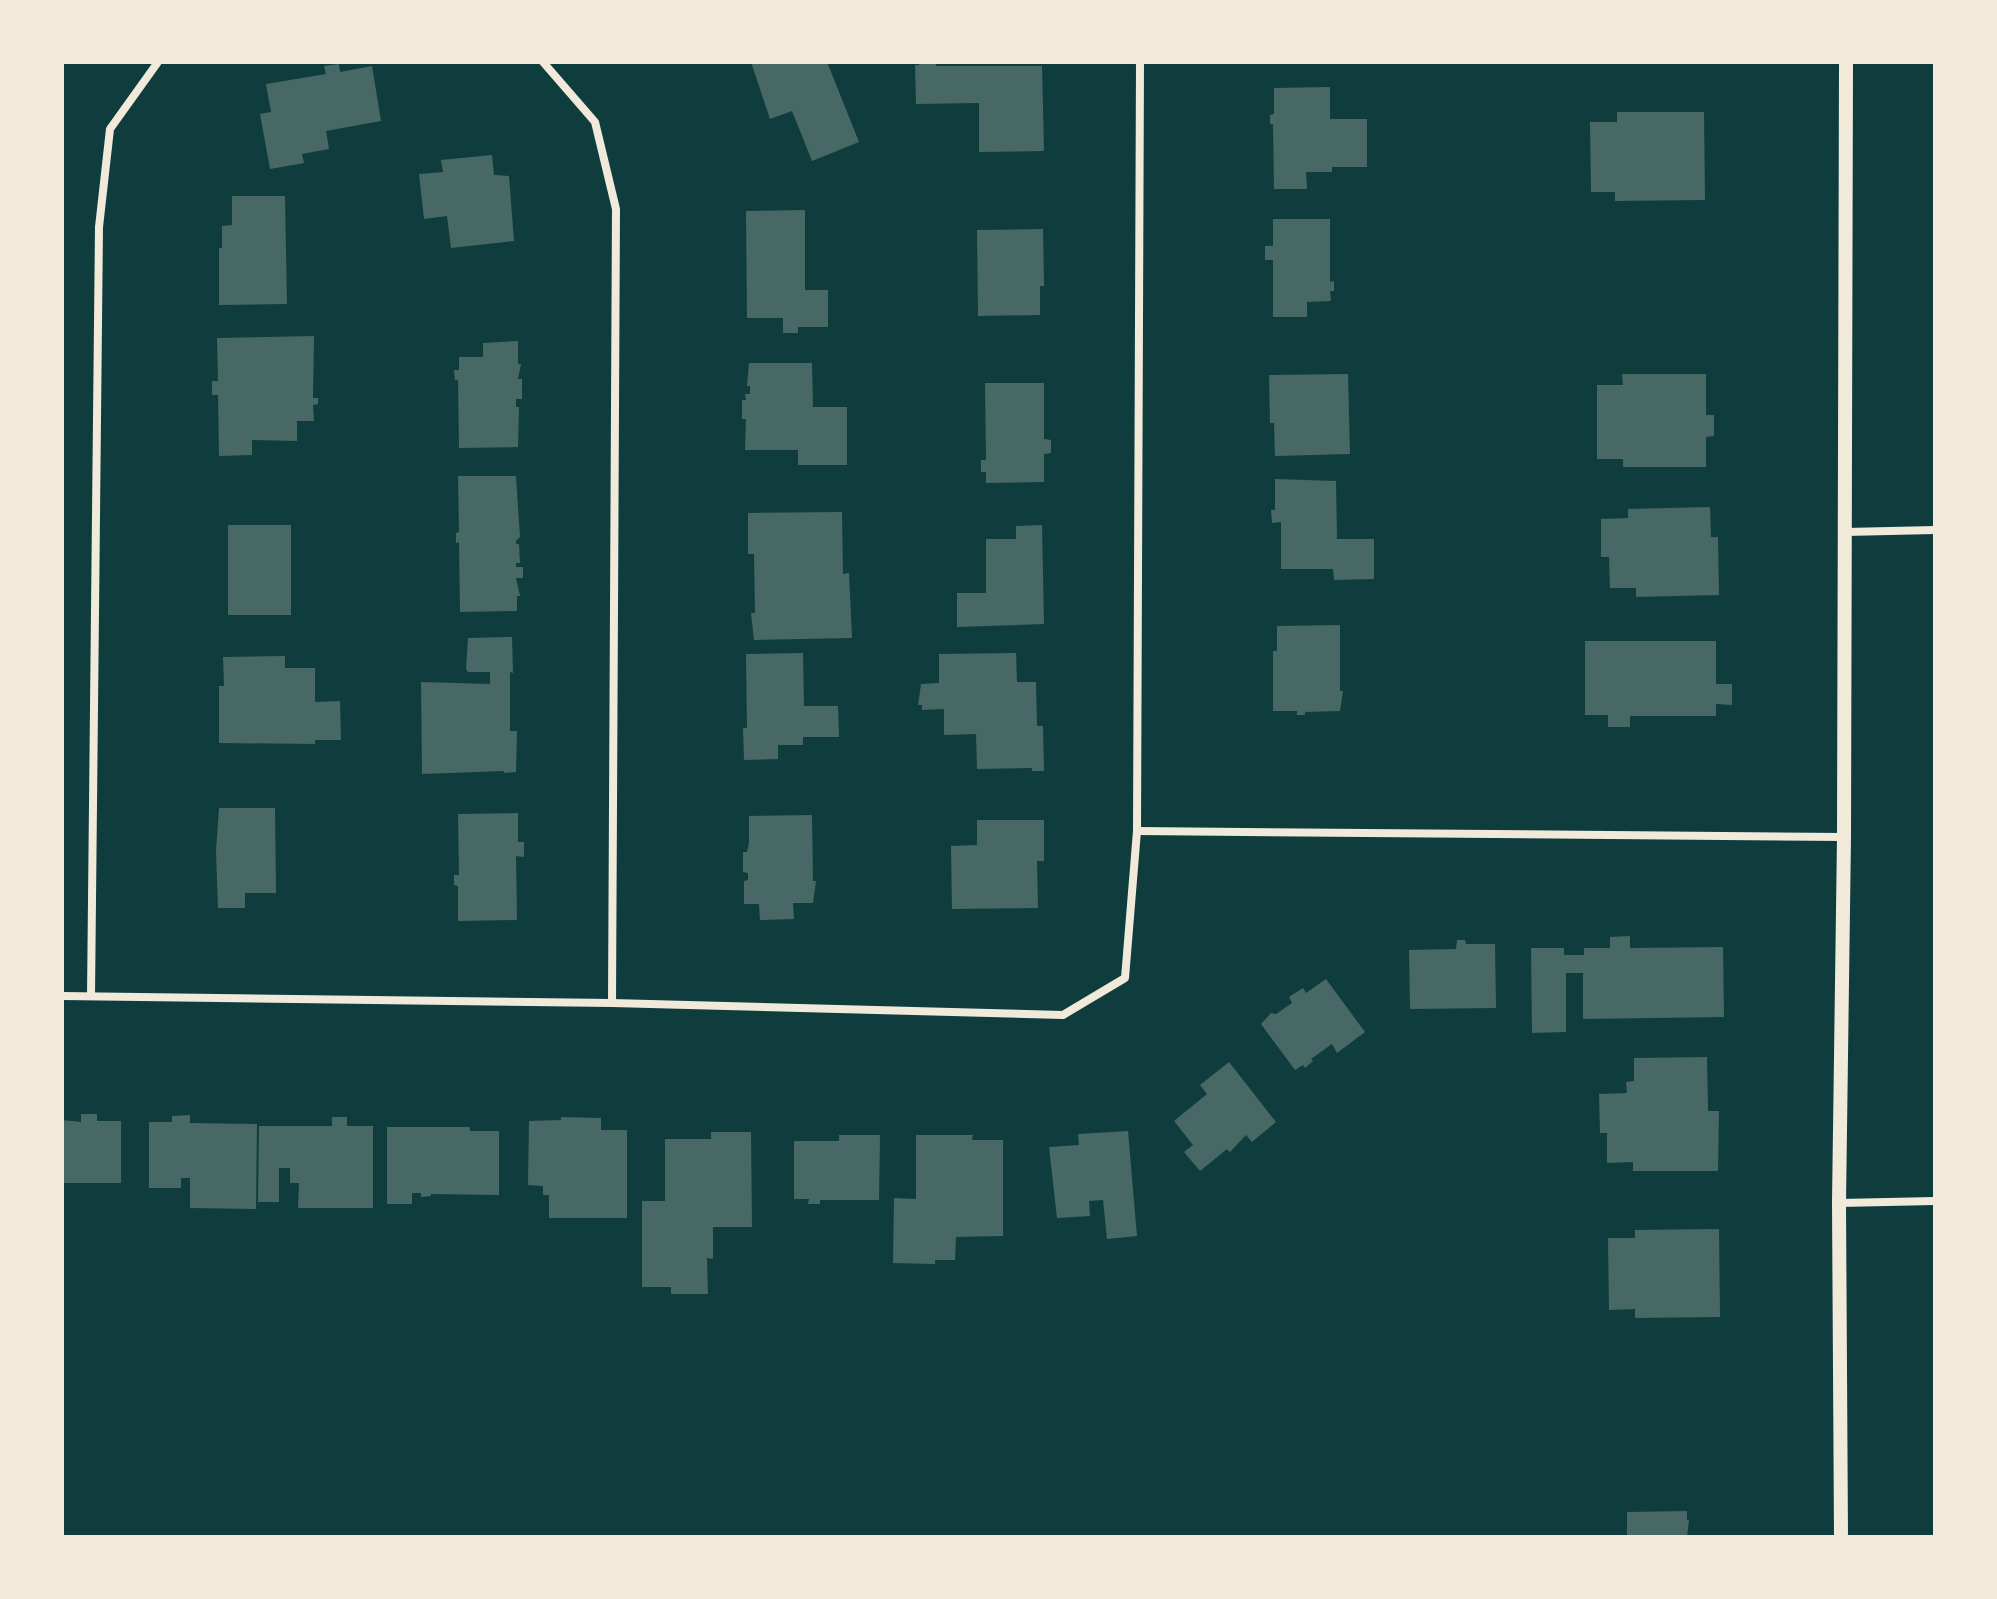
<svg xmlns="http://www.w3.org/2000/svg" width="1997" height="1599" font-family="Lato,sans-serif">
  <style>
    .building { fill: #486865 }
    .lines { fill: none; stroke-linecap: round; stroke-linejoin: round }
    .minor { stroke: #f1e9da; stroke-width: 8 }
    .tertiary { stroke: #f1e9da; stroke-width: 14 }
  </style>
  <rect width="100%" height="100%" fill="#0f3d3e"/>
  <g class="building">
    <polygon points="751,62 827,62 859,142 812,161 792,111 770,119"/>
    <polygon points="919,62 936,62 936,66 1042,66 1044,151 979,152 979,103 916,104 915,65 919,65"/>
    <polygon points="339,64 340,72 372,66 381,121 326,131 329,149 302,154 304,163 270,169 260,114 271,112 266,84 326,74 324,66"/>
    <polygon points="1330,87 1330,119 1367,119 1367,167 1332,167 1332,172 1306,172 1307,189 1274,189 1273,124 1270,124 1270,115 1274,114 1274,88"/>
    <polygon points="1617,112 1704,112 1705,200 1615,201 1615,192 1591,192 1590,122 1617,122"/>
    <polygon points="492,155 494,175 509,176 514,241 451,248 447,216 424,219 419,174 443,172 441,160"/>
    <polygon points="232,196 285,196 287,304 219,305 219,248 222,248 222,226 232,225"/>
    <polygon points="805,210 805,290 828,290 828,327 798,327 798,333 783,333 783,318 747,318 746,211"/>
    <polygon points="1273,219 1330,219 1330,282 1334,281 1334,291 1330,291 1331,301 1307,302 1307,317 1273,317 1273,260 1265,260 1265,246 1273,246"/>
    <polygon points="1043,229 1044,286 1040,286 1040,315 978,316 977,230"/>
    <polygon points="314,336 313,398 318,398 318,404 313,405 314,421 297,421 297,441 252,440 252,455 219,456 218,395 212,395 212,381 218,381 217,338"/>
    <polygon points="518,341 518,364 521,364 518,379 522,379 522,399 516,399 516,407 519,407 518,447 459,448 458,380 455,380 454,370 459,370 459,357 483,357 483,343"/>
    <polygon points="749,363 812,363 813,407 847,407 847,465 798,465 798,450 745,450 746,419 742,419 742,400 746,400 745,394 750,394 750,386 747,386"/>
    <polygon points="1348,374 1350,454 1275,456 1274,423 1270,423 1269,375"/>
    <polygon points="1622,374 1706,374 1706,415 1714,415 1714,436 1706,437 1706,467 1623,467 1623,459 1597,459 1597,385 1623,385"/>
    <polygon points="985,383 1044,383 1044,439 1051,440 1051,453 1044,454 1044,482 986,483 986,472 981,472 981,460 986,460"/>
    <polygon points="458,476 516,476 520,537 516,541 516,544 519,544 520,563 516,563 516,567 523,567 523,578 516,578 520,596 517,596 517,611 460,612 459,542 456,543 456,533 459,532"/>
    <polygon points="1275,479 1336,481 1337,539 1374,539 1374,579 1334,580 1333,569 1281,569 1281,522 1272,523 1271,510 1275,510"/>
    <polygon points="1710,507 1711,537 1718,537 1719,595 1636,597 1636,588 1610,588 1609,557 1601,557 1601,519 1628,518 1628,509"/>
    <polygon points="842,512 843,574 849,573 852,638 754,640 751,613 755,613 754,554 748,554 748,513"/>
    <rect x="228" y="525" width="63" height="90"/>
    <polygon points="1042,525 1044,624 957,627 957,593 986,593 986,539 1016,539 1016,526"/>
    <polygon points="1340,625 1340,691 1343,691 1340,711 1305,712 1305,715 1297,715 1297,711 1273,711 1273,651 1277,651 1277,626"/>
    <polygon points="512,637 513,673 510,672 510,731 517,731 516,772 504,773 504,771 422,774 421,682 490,684 490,672 468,672 466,669 468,638"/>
    <polygon points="1585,641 1716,641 1716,684 1732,684 1732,705 1716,704 1716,716 1630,716 1630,727 1608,727 1608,715 1585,715"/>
    <polygon points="803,653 804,706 838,706 839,737 803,737 803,745 778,745 778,759 744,760 743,728 747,728 746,654"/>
    <polygon points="1016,653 1017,682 1036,682 1037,726 1043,726 1044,771 1032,771 1032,768 977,769 976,734 944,735 944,709 922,710 922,705 918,705 921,684 939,683 939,654"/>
    <polygon points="285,656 285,668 315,668 315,702 340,701 341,740 315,740 315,744 219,743 219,686 224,686 223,657"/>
    <polygon points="219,808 275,808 276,893 245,893 245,908 218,908 216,851"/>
    <polygon points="518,813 518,842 524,842 524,857 516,856 517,920 458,921 458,886 454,885 454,875 459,875 458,814"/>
    <polygon points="812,815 813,881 816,881 813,903 793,903 794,919 760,920 759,904 744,904 744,881 748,880 748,873 743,872 743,852 747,852 749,843 749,816"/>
    <polygon points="977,820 1044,820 1044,861 1037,861 1038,908 952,909 951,846 977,845"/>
    <polygon points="1630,936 1630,948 1723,947 1724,1017 1583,1019 1583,973 1566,973 1566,1032 1532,1033 1531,948 1564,948 1564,955 1584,955 1584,948 1610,948 1610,937"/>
    <polygon points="1457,940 1465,940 1466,944 1495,944 1496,1008 1410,1009 1409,950 1456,949"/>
    <polygon points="1326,979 1365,1032 1337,1053 1332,1044 1311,1059 1313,1061 1305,1068 1303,1065 1295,1070 1261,1024 1271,1013 1276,1014 1292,1003 1289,997 1303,988 1306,993"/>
    <polygon points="1707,1057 1708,1111 1719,1111 1718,1171 1633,1171 1633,1162 1607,1163 1607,1133 1600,1133 1599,1094 1627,1093 1626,1082 1634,1081 1634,1058"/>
    <polygon points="1229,1062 1276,1122 1252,1142 1246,1135 1230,1152 1227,1149 1200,1171 1184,1152 1193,1145 1174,1121 1207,1094 1200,1085"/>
    <polygon points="81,1114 97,1114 97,1121 121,1121 121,1183 62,1183 62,1120 81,1122"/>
    <polygon points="190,1115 190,1123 257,1124 256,1209 190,1208 190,1178 181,1178 181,1188 149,1188 149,1122 172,1122 172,1116"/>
    <polygon points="332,1117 347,1117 347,1126 373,1126 373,1208 298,1208 299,1183 290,1183 290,1168 279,1168 279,1202 258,1202 259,1126 332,1126"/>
    <polygon points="561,1117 601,1118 601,1130 627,1130 627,1218 549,1218 549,1195 543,1195 543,1186 528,1185 529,1121 561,1120"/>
    <polygon points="387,1127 470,1127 470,1131 499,1131 499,1195 431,1194 431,1196 421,1197 421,1193 412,1193 412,1204 387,1204"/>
    <polygon points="1128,1131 1137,1236 1107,1239 1103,1200 1089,1201 1090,1216 1057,1218 1049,1147 1079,1145 1078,1134"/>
    <polygon points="711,1132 751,1132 752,1227 713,1227 713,1259 707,1258 708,1294 671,1294 671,1287 642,1287 642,1201 665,1201 665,1139 711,1139"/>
    <polygon points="839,1135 880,1135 879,1200 820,1200 820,1204 808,1204 809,1199 794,1199 794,1141 839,1141"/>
    <polygon points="916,1135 973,1135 972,1140 1003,1140 1003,1236 956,1237 955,1260 935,1260 935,1264 893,1263 894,1198 916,1199"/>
    <polygon points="1719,1229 1720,1317 1635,1318 1635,1309 1609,1310 1608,1238 1635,1238 1635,1230"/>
    <polygon points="1687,1511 1687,1520 1689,1520 1687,1537 1627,1537 1627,1512"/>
  </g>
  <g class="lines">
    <g class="minor">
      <polyline points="543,62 595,122 616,209 612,1003"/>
      <polyline points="1845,532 1935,530"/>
      <polyline points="1137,831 1844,837"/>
      <polyline points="62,996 612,1003 1063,1015 1125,978 1137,831 1140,62"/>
      <polyline points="91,996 99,227 110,129 158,62"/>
      <polyline points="1839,1203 1935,1201"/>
    </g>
    <polyline class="tertiary" points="1841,1537 1839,1203 1844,837 1846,62"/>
  </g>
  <rect width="1997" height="1599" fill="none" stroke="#f1e9da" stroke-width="128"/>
</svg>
